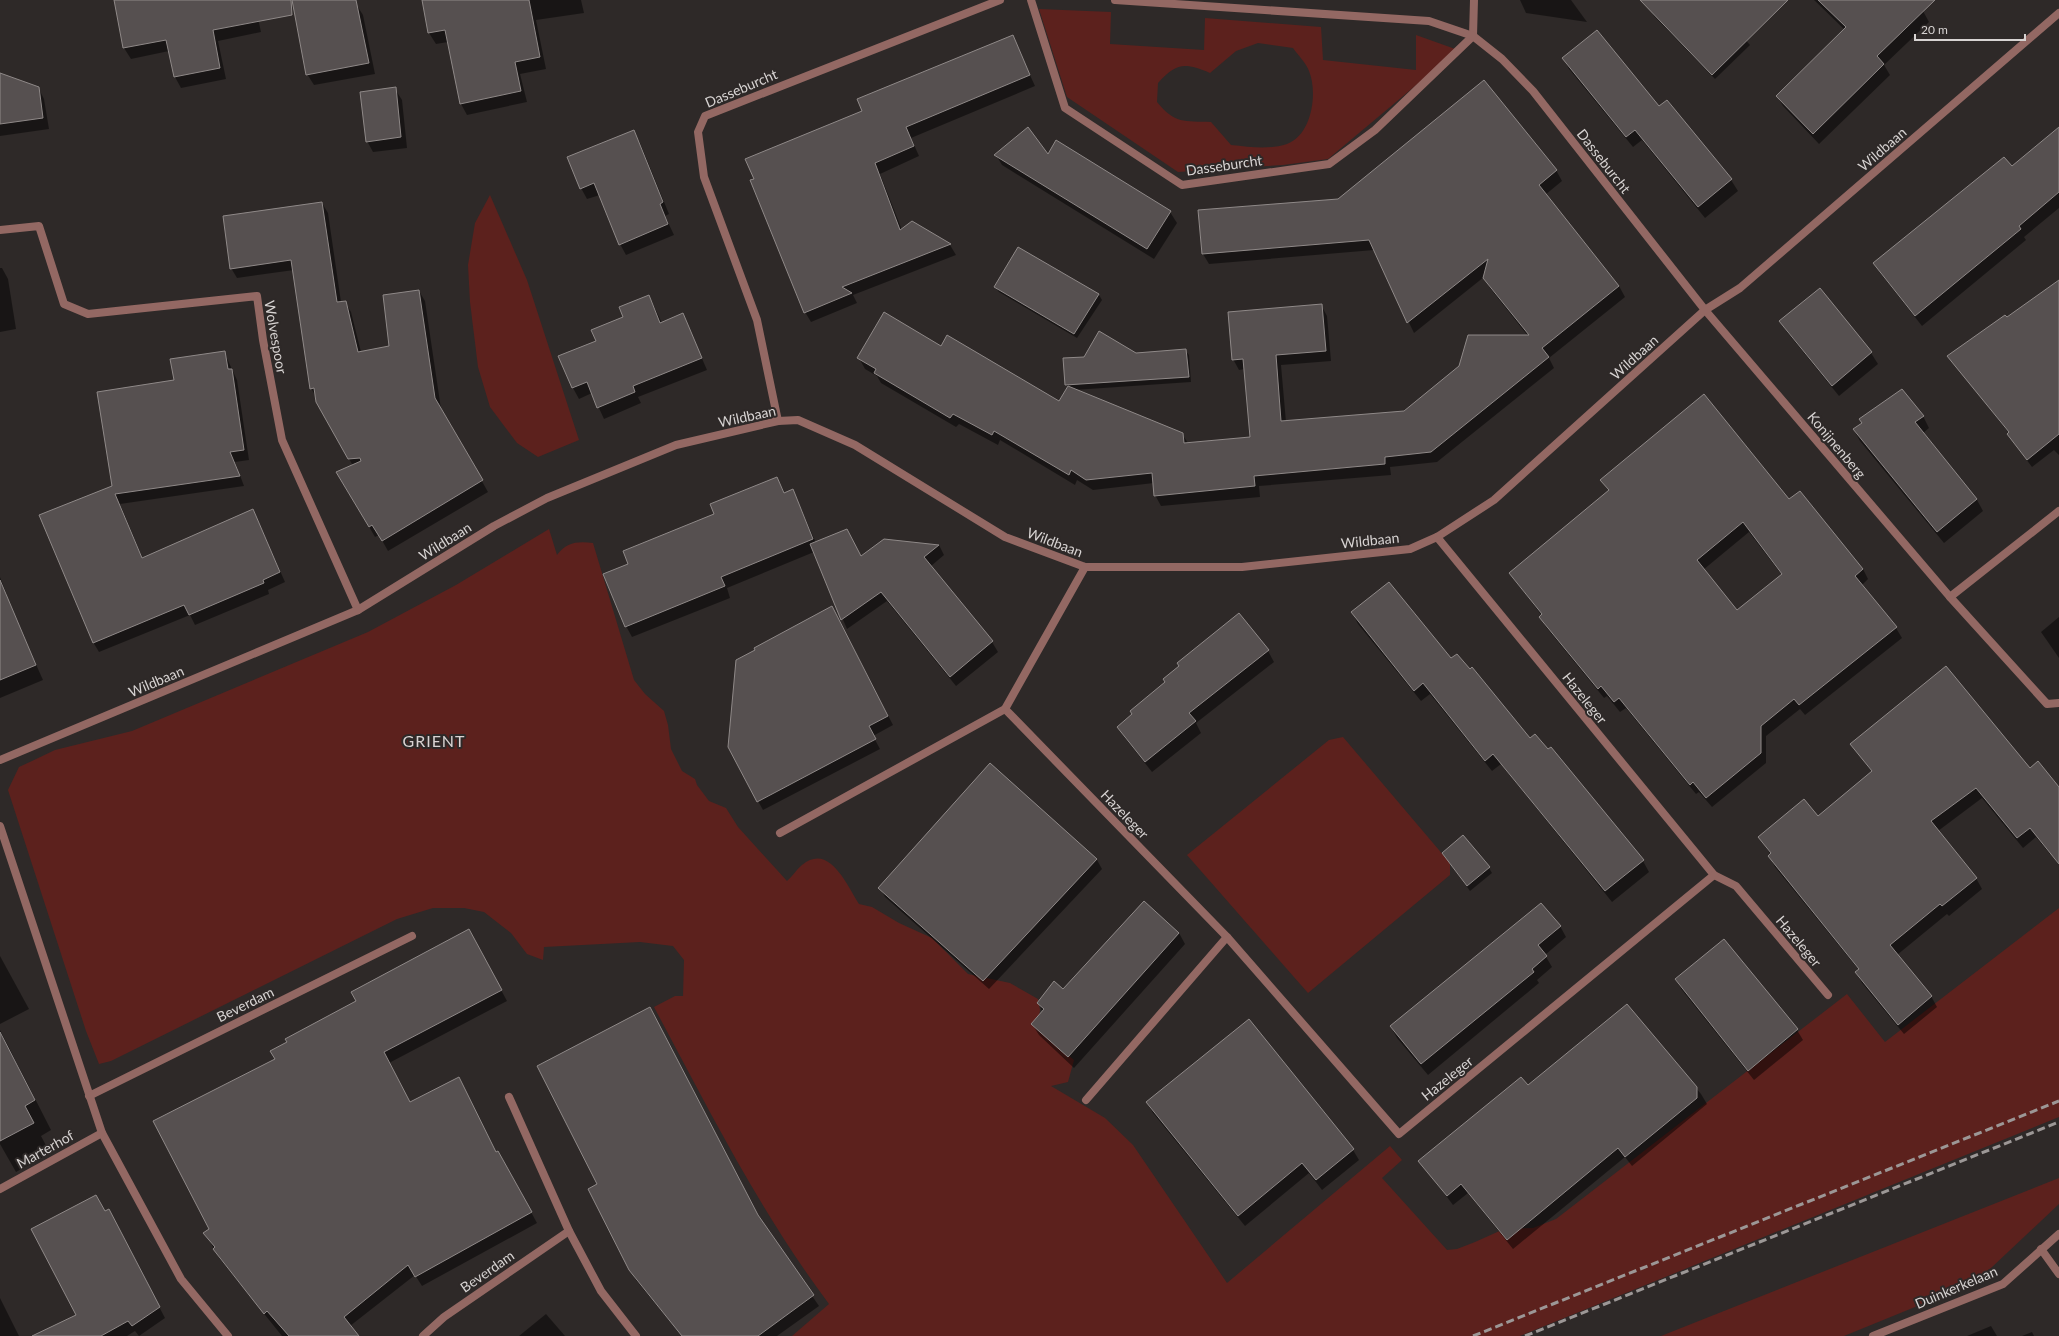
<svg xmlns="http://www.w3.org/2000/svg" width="2059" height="1336" font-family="Lato,sans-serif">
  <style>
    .green { fill: #5c211d; fill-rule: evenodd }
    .shadow { fill: #0007; fill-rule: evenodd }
    .building { fill: #565050; stroke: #8f8988; fill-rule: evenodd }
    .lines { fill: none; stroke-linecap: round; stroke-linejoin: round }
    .street { stroke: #936863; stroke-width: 8 }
    .rail { stroke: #9c9796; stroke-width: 3; stroke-dasharray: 8 4; stroke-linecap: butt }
    .labels { text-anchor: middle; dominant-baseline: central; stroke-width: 4; stroke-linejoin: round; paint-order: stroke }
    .street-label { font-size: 14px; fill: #d7d3d2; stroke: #2e2928 }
    .quarter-label { font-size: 16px; letter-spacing: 1px; fill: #dad3d2; stroke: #2e2928 }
  </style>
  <rect width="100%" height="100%" fill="#2e2928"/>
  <g class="green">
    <path d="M1039,9L1111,12L1110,44L1204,50L1205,18L1321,27L1323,60L1416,70V35L1458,50L1328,159L1283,165L1178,172L1067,97ZM1258,43L1293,48C1298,55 1306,63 1309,71C1318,93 1312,135 1287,144C1268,150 1251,147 1231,145L1211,122C1184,121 1175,124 1157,102L1158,83C1177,62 1185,63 1210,73L1236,51Z"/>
    <polygon points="490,195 527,280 579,440 538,457 517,443 490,407 478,367 470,302 468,265 475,223"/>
    <path d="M549,529L557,555C566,542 578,541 593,543L634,680L645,694L664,711L668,725L671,749L682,771L695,779L697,785L709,801L726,808L738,827L787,881C792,877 796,870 802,865C829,842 847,885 859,904L872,907L899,923L932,938L968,974L1010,983L1038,999L1040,1010L1037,1029L1074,1060L1068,1082L1051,1086L1105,1118L1133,1145L1227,1283L1390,1146L1402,1160L1382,1178L1447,1250L1457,1249L1475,1242L1504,1229L1533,1228L1556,1219L1847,994L1885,1042L2059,908V1117L1520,1336H792L829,1304C760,1212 708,1108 654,1007L675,996H683L684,960L673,946L640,942L544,947L543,960L527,954L511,933L484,912L464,908H433L397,919L111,1061L99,1064L86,1031L8,790L19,767L32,761L55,750L132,731L368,632L456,585Z"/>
    <polygon points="1343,737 1450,863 1450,875 1308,993 1187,855 1329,740"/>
    <polygon points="2059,1178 2059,1204 1991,1268 1964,1287 1844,1336 1661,1336"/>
  </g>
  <g class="shadow">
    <polygon points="115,0 254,0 261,32 218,41 226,79 181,88 175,77 169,51 131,59 124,48"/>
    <polygon points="293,0 351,0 356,4 363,15 375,74 314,85 307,74"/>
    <polygon points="422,0 581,0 584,13 536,20 546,69 520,74 527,102 467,115 461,104 448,42 436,44 429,33"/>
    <polygon points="1520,0 1571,0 1587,22 1526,13"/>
    <polygon points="1662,0 1710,0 1750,45 1715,79 1654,16 1651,10"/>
    <polygon points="1814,0 1912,0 1923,11 1929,22 1884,65 1890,75 1819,144 1783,106 1777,96 1845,30"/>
    <polygon points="1012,36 1035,86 911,138 919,156 880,174 902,230 912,222 950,245 956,255 853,295 857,303 811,322 805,312 864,112"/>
    <polygon points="1563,58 1659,108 1667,101 1731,180 1738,191 1705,218 1642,140 1633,147 1569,69"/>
    <polygon points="0,75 38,87 44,99 49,129 0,136"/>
    <polygon points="395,89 402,100 407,148 373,152 367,141"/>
    <polygon points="2059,128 2059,208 2024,237 2026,240 1922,326 1881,274 1875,264 2012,167"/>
    <polygon points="634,132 640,143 669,214 665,216 674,235 626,255 620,244 600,195 587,199 581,188"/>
    <polygon points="996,155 1170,212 1177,223 1154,259 1002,165"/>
    <polygon points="1556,170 1562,181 1545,195 1619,286 1625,297 1549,358 1554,368 1437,462 1390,467 1391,475 1259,486 1260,497 1161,506 1155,495 1154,483 1093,490 1077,480 1075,485 1000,440 998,445 959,424 956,427 881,383 877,376 865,369 859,358 941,347 1060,402 1068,388 1066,384 1136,354 1185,350 1189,355 1191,382 1074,390 1182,434 1188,443 1251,438 1245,369 1239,370 1233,359 1321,305 1327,316 1331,361 1281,365 1286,422 1404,412 1528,336 1490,288 1484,277 1414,333 1374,250 1209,264 1203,254 1200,211 1338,200"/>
    <polygon points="322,203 328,213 341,302 345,302 351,312 361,352 390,347 419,291 425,301 441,409 488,492 388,551 379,535 375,537 338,473 353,466 311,388 294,270 237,278 231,268"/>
    <polygon points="1019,248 1099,295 1102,300 1077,338 999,292 995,287"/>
    <polygon points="0,268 2,268 8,279 16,329 0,332"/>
    <polygon points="2059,282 2059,455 2054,450 2032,467 2013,442 2009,433 1948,356"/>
    <polygon points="1820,289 1871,353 1878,364 1839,396 1787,332 1780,321"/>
    <polygon points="649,296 662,323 683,315 707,370 638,397 641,403 604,419 592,393 579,399 573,388 597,341"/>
    <polygon points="224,352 237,380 249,460 235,462 244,486 120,504 143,559 253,510 285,582 268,590 269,594 195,625 190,615 99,652 93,642 113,486 175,381"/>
    <polygon points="1923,416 1929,428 1923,433 1977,500 1983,511 1944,543 1860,441 1854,430"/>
    <polygon points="777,478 785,493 793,490 816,543 861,557 884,540 939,545 944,555 931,566 992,642 998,652 956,686 887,601 847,629 814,552 727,588 730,598 632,637 626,626 629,564"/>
    <path d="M1602,480L1789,501L1863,569L1868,579L1862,585L1896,628L1902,638L1805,715L1800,709L1766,736V763L1712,807L1699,792L1696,794L1626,708L1620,712L1607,696L1604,698L1546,627L1540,617L1542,616L1510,573L1609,491ZM1749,532L1782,575L1737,611L1703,570Z"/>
    <polygon points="0,577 7,595 0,596"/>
    <polygon points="1352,612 1530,739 1643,861 1649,872 1612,902 1501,764 1492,771 1430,694 1421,701 1358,624"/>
    <polygon points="1239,614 1268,651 1274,662 1196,723 1201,733 1152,772 1125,738 1118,727"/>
    <polygon points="837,616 893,725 873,736 880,749 763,810 758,801"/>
    <polygon points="2059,617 2059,658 2041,632"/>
    <polygon points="16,620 43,680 0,698 0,626"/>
    <polygon points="1851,744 2030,769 2059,789 2059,847 2050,854 2036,837 2023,848 1982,798 1938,831 1976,878 1982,889 1949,916 1947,914 1897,955 1931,996 1937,1007 1904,1034 1862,983 1856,973 1859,970 1775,867 1769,856 1771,855 1760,838 1818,818 1872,772"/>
    <polygon points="990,765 1097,860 1102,869 989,989 885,897 880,888"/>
    <polygon points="1446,858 1489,868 1492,873 1470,891"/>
    <polygon points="1560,926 1566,937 1545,955 1552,967 1537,980 1539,983 1428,1075 1397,1038 1391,1027"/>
    <polygon points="1179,933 1185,944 1074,1068 1039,1035 1032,1024 1043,1012 1038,1003"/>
    <polygon points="474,940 507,1001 389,1063 410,1103 496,1153 498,1152 537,1223 422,1286 415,1275 350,1326 356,1336 282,1336 220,1259 205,1233 210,1229 276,1060"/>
    <polygon points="1724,941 1797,1030 1803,1040 1754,1080 1682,990 1676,980"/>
    <polygon points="0,956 29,1009 0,1024"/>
    <polygon points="1627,1005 1701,1094 1707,1104 1632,1166 1625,1157 1513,1249 1468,1193 1453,1205 1420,1161 1528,1086"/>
    <polygon points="0,1030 51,1130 41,1136 50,1153 16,1172 0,1144"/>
    <polygon points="1147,1103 1353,1150 1359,1160 1322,1190 1309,1173 1245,1226 1153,1113"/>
    <polygon points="105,1212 114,1221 165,1318 139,1336 135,1331 127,1336 35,1336 77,1316"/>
    <polygon points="759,1219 819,1306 777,1336 682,1336 636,1280 630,1269"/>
    <polygon points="0,1298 19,1336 0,1336"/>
    <polygon points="546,1314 565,1336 519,1336"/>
    <polygon points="1991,1326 1997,1336 1967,1336"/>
    <polygon points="2032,1332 2034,1336 2022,1336"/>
  </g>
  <g class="building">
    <polygon points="114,0 291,0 292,15 213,30 220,68 174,77 166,40 123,48"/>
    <polygon points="292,0 356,0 369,63 306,75"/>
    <polygon points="422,0 529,0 540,57 515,62 521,91 460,104 445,30 428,33"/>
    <polygon points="1640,0 1788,0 1712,75"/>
    <polygon points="1818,0 1935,0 1877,56 1884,64 1813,134 1776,96 1846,27"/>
    <polygon points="1597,30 1659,106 1667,100 1732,179 1698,207 1635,130 1626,137 1562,58"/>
    <polygon points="1013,35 1030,75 906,127 914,146 875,163 900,230 912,221 951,244 842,287 852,293 804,313 750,180 754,179 745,159 862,111 857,99"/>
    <polygon points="0,73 39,87 43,118 0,124"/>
    <polygon points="1484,80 1557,170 1539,185 1619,286 1542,348 1549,357 1431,452 1385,457 1385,464 1254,476 1255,486 1154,496 1152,473 1086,480 1071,470 1069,475 994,431 992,435 953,414 950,418 874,373 876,369 857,358 884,312 941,346 947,335 1059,401 1068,386 1183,433 1184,443 1250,437 1243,359 1232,360 1228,312 1322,304 1326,351 1276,355 1281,421 1404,411 1459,366 1468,335 1529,335 1483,278 1488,259 1407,323 1369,240 1202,254 1198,210 1338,199"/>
    <polygon points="396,87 401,137 366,142 360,92"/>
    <polygon points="1028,127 1048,154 1056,140 1171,211 1147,249 994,155"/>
    <polygon points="2059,127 2059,192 2019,226 2021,229 1915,316 1873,263 2004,157 2012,166"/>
    <polygon points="634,130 663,202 660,204 668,224 619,245 594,183 580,189 567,157"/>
    <polygon points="322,202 337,302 346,301 358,352 389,346 383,295 419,290 435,398 483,480 382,541 372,525 369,527 336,472 361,461 360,458 348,459 316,402 314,388 310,389 291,260 230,269 223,216"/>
    <polygon points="1018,247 1099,294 1074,334 994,287"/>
    <polygon points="2059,280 2059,434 2027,460 2007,434 2009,432 1947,356 2005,315 2007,317"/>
    <polygon points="1820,288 1872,352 1832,386 1779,321"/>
    <polygon points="649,295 660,323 683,313 702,358 633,386 635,392 597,408 587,382 572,388 558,356 596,341 591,330 623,317 619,307"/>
    <polygon points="1099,331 1136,353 1186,349 1189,377 1065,385 1063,358 1084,357"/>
    <polygon points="225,351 228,369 232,369 244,450 230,452 240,476 115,494 142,558 253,509 280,572 263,580 264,583 189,615 184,605 93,643 39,515 112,486 97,392 174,380 170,359"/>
    <polygon points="1902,389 1924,416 1915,422 1977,499 1937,532 1853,429 1862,423 1859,419"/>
    <path d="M1704,394L1789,499L1800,491L1863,569L1855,576L1897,627L1799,705L1794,699L1761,726V753L1706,798L1693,782L1690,785L1619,698L1614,702L1601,686L1598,689L1539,617L1542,614L1509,573L1609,490L1600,480ZM1743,522L1782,574L1737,610L1697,560Z"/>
    <polygon points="777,477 784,493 793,489 813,539 721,577 725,586 625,627 603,574 628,564 623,551 714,514 710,504"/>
    <polygon points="847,529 861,556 884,539 939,545 924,557 993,641 950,677 881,592 841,620 810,544"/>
    <polygon points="0,580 36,665 0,680"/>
    <polygon points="1389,582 1451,658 1457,654 1470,669 1472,667 1530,738 1535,734 1548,749 1551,747 1644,860 1605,891 1493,754 1485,761 1423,683 1414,691 1351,612"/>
    <polygon points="832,606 888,716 869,726 876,739 757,802 728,747 736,660 755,650 754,648"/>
    <polygon points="1239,613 1269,650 1189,713 1196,721 1145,762 1117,727 1132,714 1130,711 1165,682 1163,679 1179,666 1177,663"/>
    <polygon points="1946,666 2030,768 2038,761 2059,787 2059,864 2030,828 2017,838 1976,788 1931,821 1977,878 1942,906 1940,904 1890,945 1932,996 1898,1025 1855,972 1859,969 1768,856 1771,853 1758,837 1804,799 1818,816 1872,771 1850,744"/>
    <polygon points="990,763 1097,859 983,981 878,888"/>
    <polygon points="1463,835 1490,867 1467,886 1442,853"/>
    <polygon points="1144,901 1179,933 1068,1057 1031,1024 1044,1009 1037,1003 1054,981 1063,989"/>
    <polygon points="1541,903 1561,926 1538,945 1547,956 1532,969 1534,972 1421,1064 1390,1026"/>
    <polygon points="469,929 502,990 384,1052 410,1102 459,1077 496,1152 498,1151 532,1212 415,1277 408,1265 344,1317 359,1336 289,1336 267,1311 264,1314 213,1249 215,1247 203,1233 209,1229 153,1121 275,1059 270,1051 287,1042 285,1039 356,1001 351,992"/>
    <polygon points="1724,939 1798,1029 1748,1071 1675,979"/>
    <polygon points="1627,1004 1697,1087 1697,1098 1625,1157 1618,1148 1507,1240 1461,1184 1447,1196 1418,1161 1521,1077 1528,1085"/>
    <polygon points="650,1007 758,1215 814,1295 758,1336 682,1336 629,1270 588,1189 597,1184 537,1066"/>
    <polygon points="1249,1019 1354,1149 1316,1180 1302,1163 1238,1216 1146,1102"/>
    <polygon points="0,1032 35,1100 25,1106 34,1123 0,1141"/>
    <polygon points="96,1195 105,1211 109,1209 160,1307 132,1326 128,1321 101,1336 32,1336 76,1315 31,1229"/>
  </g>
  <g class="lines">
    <g class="street">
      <polyline points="1031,0 1065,108 1182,185 1329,164 1375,130 1473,36 1474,0"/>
      <polyline points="1115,0 1429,21 1473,36 1502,59 1533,91 1705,310 1950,597 2047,704 2059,703"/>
      <polyline points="0,230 39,226 64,304 88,314 257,296 263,340 282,440 358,610"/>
      <polyline points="778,421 757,320 704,177 698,132 705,116 1000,0"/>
      <polyline points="1437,537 1714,875 1736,886 1828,995"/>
      <polyline points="1950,597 2059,511"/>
      <polyline points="1005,709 1227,937 1399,1134 1714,875"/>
      <polyline points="0,760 358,610 494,526 547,498 676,445 778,421 798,420 855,445 1005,537 1085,567 1242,567 1410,549 1437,537 1494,500 1705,310 1740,288 2059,13"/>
      <polyline points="0,826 102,1133 181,1279 228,1336"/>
      <polyline points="780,833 1005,709 1085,567"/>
      <polyline points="89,1096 412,936"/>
      <polyline points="509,1097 569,1231 601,1291 636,1336"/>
      <polyline points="1086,1100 1227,937"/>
      <polyline points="0,1189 102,1133"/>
      <polyline points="2041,1249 2059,1274"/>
      <polyline points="423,1336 444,1317 569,1231"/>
      <polyline points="1873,1336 2003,1284 2059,1234"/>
    </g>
    <g class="rail">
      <polyline points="1473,1336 2059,1101"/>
      <polyline points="1525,1336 2059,1122"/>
    </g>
  </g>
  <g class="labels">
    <g class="street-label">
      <text transform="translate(741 88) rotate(-23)">Dasseburcht</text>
      <text transform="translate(1882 149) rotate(-41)">Wildbaan</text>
      <text transform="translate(1604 161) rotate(52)">Dasseburcht</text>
      <text transform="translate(1224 165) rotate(-8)">Dasseburcht</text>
      <text transform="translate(276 337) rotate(80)">Wolvespoor</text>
      <text transform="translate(1634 357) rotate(-42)">Wildbaan</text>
      <text transform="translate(747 416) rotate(-12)">Wildbaan</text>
      <text transform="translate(1837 445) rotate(50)">Konijnenberg</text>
      <text transform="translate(1370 540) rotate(-6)">Wildbaan</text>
      <text transform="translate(445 541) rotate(-32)">Wildbaan</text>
      <text transform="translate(1055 542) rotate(21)">Wildbaan</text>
      <text transform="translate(156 681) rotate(-23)">Wildbaan</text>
      <text transform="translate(1585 698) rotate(51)">Hazeleger</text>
      <text transform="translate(1125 814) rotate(46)">Hazeleger</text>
      <text transform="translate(1799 941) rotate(50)">Hazeleger</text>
      <text transform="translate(245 1004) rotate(-26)">Beverdam</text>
      <text transform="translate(1447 1078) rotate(-39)">Hazeleger</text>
      <text transform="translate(45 1149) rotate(-29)">Marterhof</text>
      <text transform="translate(487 1271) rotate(-35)">Beverdam</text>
      <text transform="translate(1956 1287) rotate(-23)">Duinkerkelaan</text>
    </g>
    <g class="quarter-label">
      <text x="434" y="740">GRIENT</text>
    </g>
  </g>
  <path d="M1915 34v6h110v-6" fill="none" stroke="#d7d3d2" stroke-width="2"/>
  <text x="1921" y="34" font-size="12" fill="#d7d3d2" stroke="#2e2928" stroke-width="3" paint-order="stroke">20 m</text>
</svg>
